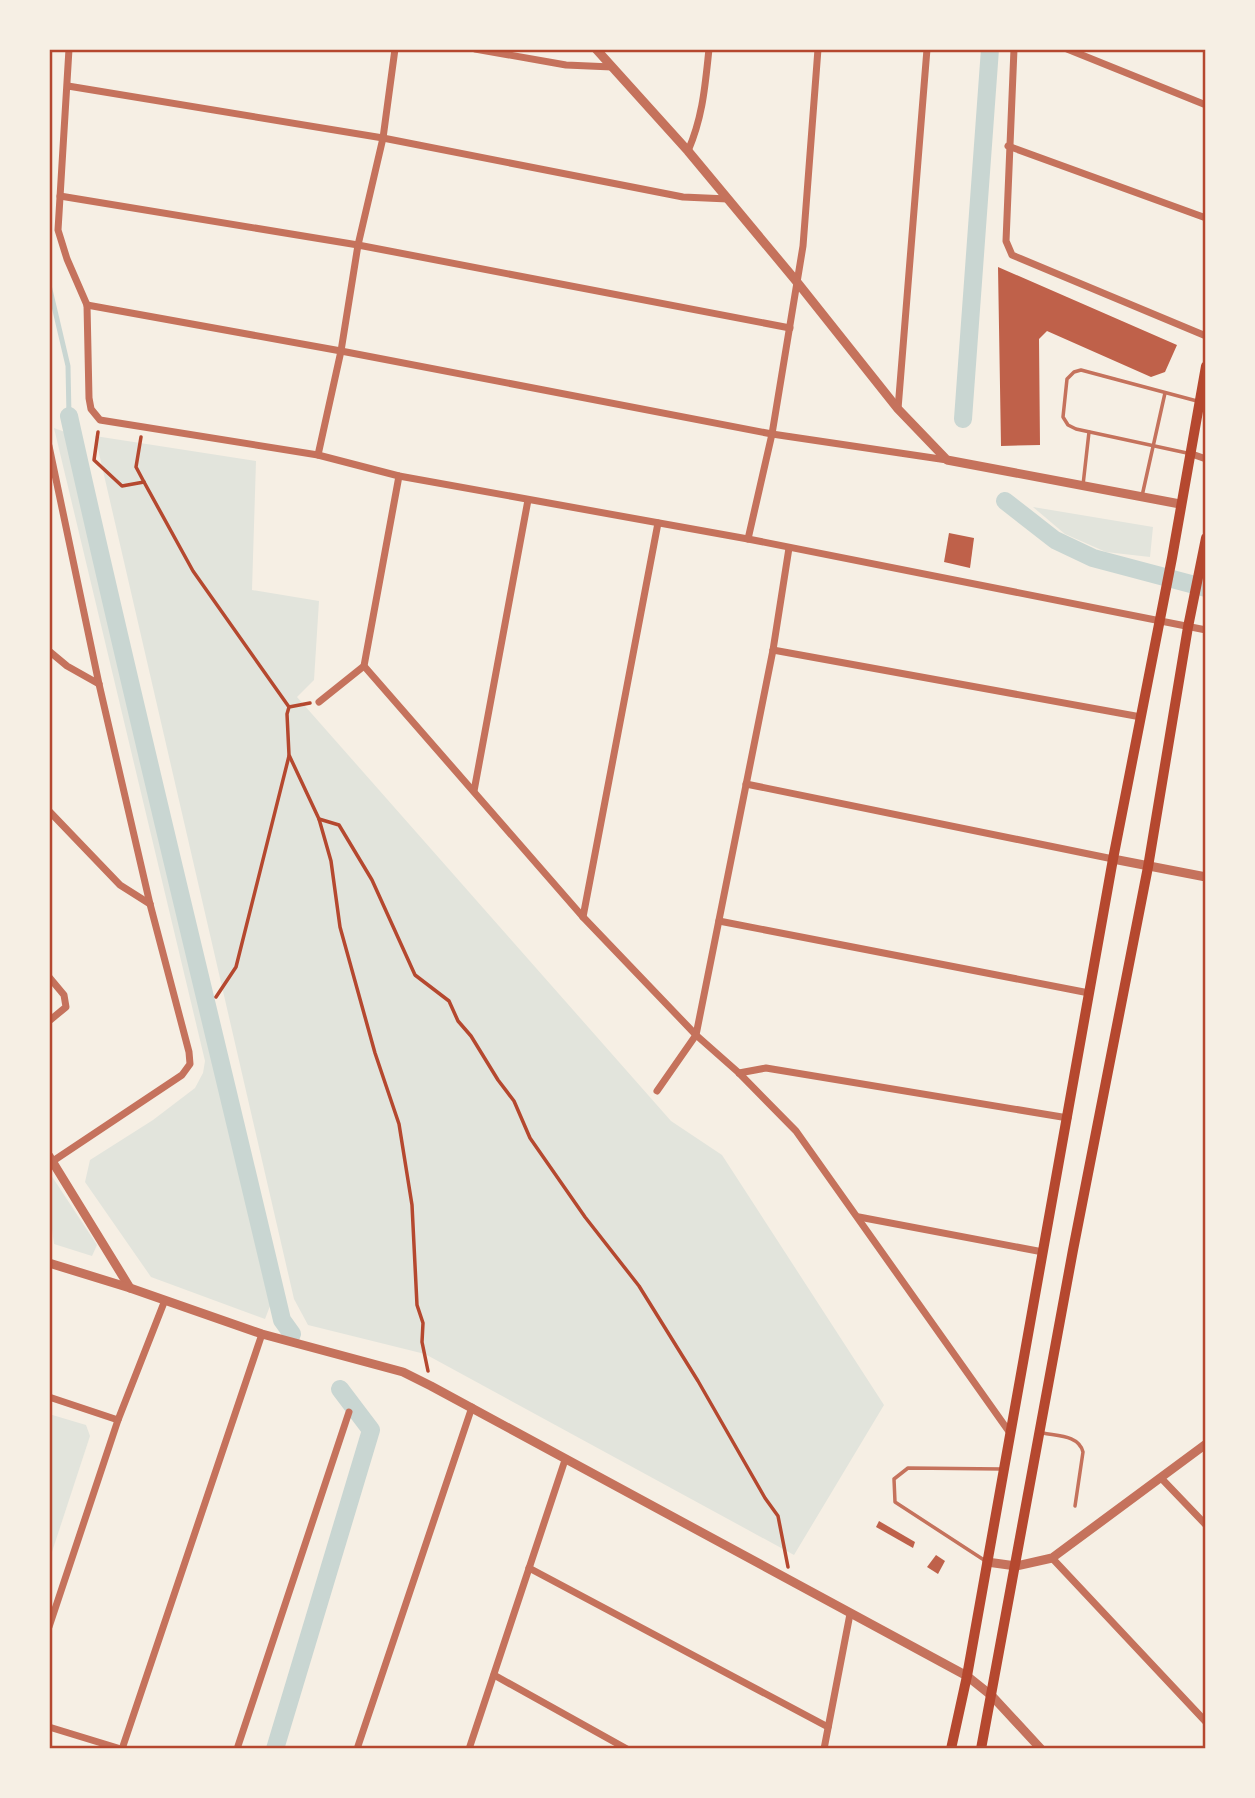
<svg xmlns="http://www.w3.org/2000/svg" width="1255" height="1798" font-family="Raleway,sans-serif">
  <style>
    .green { fill: #e2e4dc }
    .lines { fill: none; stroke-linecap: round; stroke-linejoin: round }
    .stream { stroke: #c9d6d2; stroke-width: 5 }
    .canal { stroke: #c9d6d2; stroke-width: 18 }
    .building { fill: #bf614a }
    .path { stroke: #b5482f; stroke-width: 3.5 }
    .service { stroke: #c5725c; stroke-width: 3.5 }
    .minor { stroke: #c5725c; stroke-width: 7 }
    .tertiary { stroke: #c5725c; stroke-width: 9 }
    .secondary { stroke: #b5482f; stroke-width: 10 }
    .neatline { fill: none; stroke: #b5482f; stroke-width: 2.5 }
  </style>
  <rect width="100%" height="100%" fill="#f6efe4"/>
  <g class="green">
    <polygon points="54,428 65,432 270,1306 265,1319 151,1277 85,1182 90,1160 153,1120 195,1088 203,1073 205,1061"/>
    <polygon points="95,436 256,461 252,590 319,601 314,680 297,697 671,1121 722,1155 884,1405 794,1555 425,1354 308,1325 294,1299"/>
    <polygon points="1033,507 1153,527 1150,557 1106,552 1065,534"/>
    <polygon points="49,1172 97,1245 92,1256 54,1244 49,1206"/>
    <polygon points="49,1414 86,1425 90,1436 49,1561"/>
  </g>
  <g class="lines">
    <polyline class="stream" points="49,285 68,366 69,416"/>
    <g class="canal">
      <path d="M69,416C136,718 211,1018 282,1320L292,1334"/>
      <polyline points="963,419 990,49"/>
      <polyline points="1005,501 1055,540 1093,558 1206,588"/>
      <polyline points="275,1749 371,1430 340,1389"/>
    </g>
  </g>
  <g class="building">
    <polygon points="998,267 1177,345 1165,372 1151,377 1047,331 1039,339 1040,445 1001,446"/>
    <polygon points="949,533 974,538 970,568 944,562"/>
    <polygon points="879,1521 915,1542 913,1548 876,1527"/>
    <polygon points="936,1555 945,1561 938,1574 927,1567"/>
  </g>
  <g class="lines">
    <g class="path">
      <polyline points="98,432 94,460 122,486 144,482"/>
      <polyline points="141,437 136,467 144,482 193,571 289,707"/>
      <polyline points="310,703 289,707 287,714 289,755 319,819 331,861 340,927 375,1053 399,1124 412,1205 417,1305 423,1323 422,1342 428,1371"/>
      <polyline points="319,819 339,825 372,880 415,975 449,1001 458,1021 471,1036 498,1080 514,1101 530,1138 585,1217 639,1286 698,1381 765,1498 778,1516 788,1567"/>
      <polyline points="216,997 236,967 289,756"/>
    </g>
    <g class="service">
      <polyline points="1187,453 1076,429 1068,425 1063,417 1067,379 1074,372 1081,370 1197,401"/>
      <polyline points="1083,485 1089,432"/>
      <polyline points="1142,496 1165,393"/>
      <path d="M1043,1433C1057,1436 1079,1435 1083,1452L1075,1506"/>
      <polyline points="984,1560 895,1502 894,1479 908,1468 1002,1469"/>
    </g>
    <g class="minor">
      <polyline points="69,49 58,230 67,259 87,305 89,398 91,409 100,420 318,455 399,476 748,539 1206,630"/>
      <polyline points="475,49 566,65 612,67"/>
      <polyline points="1014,49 1006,241 1012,255 1206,336"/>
      <polyline points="1067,49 1206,105"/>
      <polyline points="68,86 383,138 683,197 728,199"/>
      <polyline points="1008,146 1206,218"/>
      <path d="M688,151C703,116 705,86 709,49"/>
      <polyline points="60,196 358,245 790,328"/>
      <polyline points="87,305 341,351 772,434 947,460"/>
      <polyline points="898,409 927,49"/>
      <polyline points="49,446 99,684 150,904 189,1052 190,1064 182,1075 53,1161"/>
      <polyline points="1189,453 1206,459"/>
      <polyline points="318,455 341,351 358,245 383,138 395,49"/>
      <polyline points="748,539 772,434 803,246 818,49"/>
      <polyline points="773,650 1141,717"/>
      <polyline points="49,651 67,666 99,684"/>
      <polyline points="364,666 583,917 696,1035 739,1073 796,1131 1010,1433"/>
      <polyline points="319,702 364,666 399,476"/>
      <polyline points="746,784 1113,859"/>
      <polyline points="474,791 528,500"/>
      <polyline points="49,811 120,885 150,904"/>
      <polyline points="583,917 658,523"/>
      <polyline points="719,921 1089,993"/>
      <polyline points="49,977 64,995 66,1007 49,1021"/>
      <polyline points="739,1073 766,1068 1068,1118"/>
      <polyline points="657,1091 696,1035 773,650 789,548"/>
      <polyline points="859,1217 1043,1252"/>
      <polyline points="49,1397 118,1420"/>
      <polyline points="1161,1478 1206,1525"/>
      <polyline points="1052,1558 1206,1722"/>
      <polyline points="529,1568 828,1727"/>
      <polyline points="49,1627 118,1420 165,1300"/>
      <polyline points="494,1675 627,1749"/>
      <polyline points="49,1727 121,1749"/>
      <polyline points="122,1749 262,1334"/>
      <polyline points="237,1749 349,1412"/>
      <polyline points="357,1749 472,1407"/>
      <polyline points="469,1749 565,1460"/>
      <polyline points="824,1749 850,1614"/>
    </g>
    <g class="tertiary">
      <polyline points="596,49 688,151 797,282 898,409 947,460 1180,504"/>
      <polyline points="1113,859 1206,877"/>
      <polyline points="49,1156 130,1288"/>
      <polyline points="49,1263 130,1288 262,1334 403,1372 431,1386 967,1676 992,1696 1041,1749"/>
      <polyline points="987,1562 1016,1566 1052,1558 1206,1444"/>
    </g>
    <g class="secondary">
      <polyline points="951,1749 967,1676 1113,859 1172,558 1206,366"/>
      <polyline points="981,1749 1073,1250 1148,867 1188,627 1206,538"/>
    </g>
  </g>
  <rect width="1255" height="1798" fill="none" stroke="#f6efe4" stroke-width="102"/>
  <rect x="51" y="51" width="1153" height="1696" class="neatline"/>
</svg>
